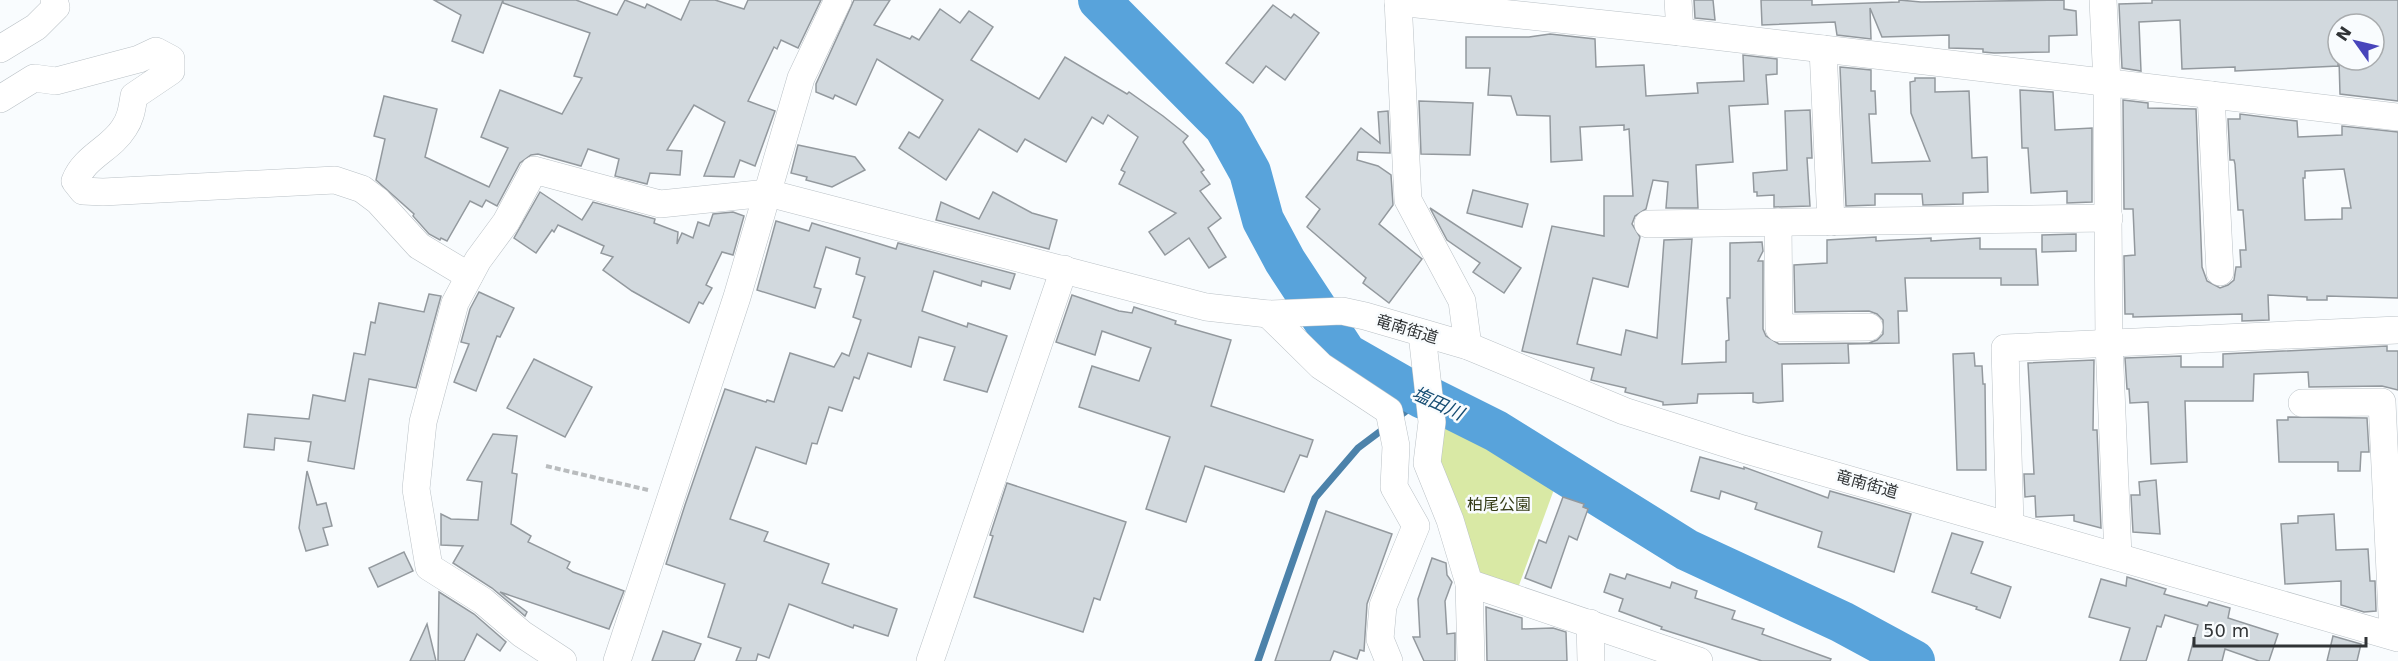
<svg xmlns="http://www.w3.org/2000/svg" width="2398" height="661" font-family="'DejaVu Sans','Noto Sans JP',sans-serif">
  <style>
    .green { fill: #d9e9a5 }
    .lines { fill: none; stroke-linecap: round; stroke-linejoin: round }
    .stream { stroke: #4c82aa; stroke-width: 7 }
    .river { stroke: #58a3db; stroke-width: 42 }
    .building { fill: #d2d9de; stroke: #93999e; stroke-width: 1.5; fill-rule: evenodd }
    .minor-casing { stroke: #bac1c6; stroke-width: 28 }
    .path { stroke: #b9bcbe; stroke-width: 4; stroke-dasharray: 6 3; stroke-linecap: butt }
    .minor { stroke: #fff; stroke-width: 27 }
    .labels { text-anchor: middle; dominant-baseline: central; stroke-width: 5; stroke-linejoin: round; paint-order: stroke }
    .street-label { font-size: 16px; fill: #313436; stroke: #f9fcfe }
    .park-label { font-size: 16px; fill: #363d19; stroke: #f9fcfe }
    .water-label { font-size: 18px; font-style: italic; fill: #164d73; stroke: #f9fcfe }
  </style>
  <rect width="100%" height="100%" fill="#f9fcfe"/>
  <polygon class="green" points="1443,416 1556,484 1518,588 1476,577 1435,463"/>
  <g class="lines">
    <g class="stream">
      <polyline points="1397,418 1423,398"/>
      <polyline points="1258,661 1315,498 1358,448 1386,427"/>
    </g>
    <polyline class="river" points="1099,0 1225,127 1250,172 1263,220 1285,261 1346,354 1423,398 1432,399 1496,431 1687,550 1842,622 1914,661"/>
  </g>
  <g class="building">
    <polygon points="434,0 503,0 483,53 452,41 461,15"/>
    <polygon points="503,0 576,0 617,15 625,0 645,8 647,4 681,20 690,0 715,0 744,9 748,0 821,0 798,48 781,40 777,49 774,47 748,101 775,111 755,166 740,160 734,177 704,176 725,122 694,105 667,150 682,151 680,175 650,173 647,184 615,176 619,159 588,149 581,166 538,154 531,155 520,163 497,206 486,200 482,207 470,201 447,241 441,238 440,240 429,234 413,216 414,214 376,180 385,139 374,136 384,96 437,109 425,157 489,187 508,148 481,137 500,90 562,114 582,78 574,76 590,33 503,3"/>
    <polygon points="854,0 890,0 874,25 910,39 912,36 919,40 940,9 960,23 969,11 993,27 971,60 1039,99 1065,57 1127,94 1129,92 1163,116 1188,136 1183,142 1204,170 1201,172 1210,184 1200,191 1221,218 1208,228 1226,257 1209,268 1189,238 1165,255 1149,232 1176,213 1119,184 1125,172 1121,170 1138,137 1108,115 1103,124 1092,117 1066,162 1025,139 1017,152 979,129 946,180 899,148 909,132 919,138 943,100 877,59 856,105 835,95 833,99 816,92 816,84"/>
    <polygon points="1694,0 1713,0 1715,20 1695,18"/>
    <polygon points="1761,0 1812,0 1812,5 1899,2 1899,0 1921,2 2064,0 2064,9 2076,11 2077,35 2049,36 2049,52 1994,53 1983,52 1983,49 1949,48 1949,35 1882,37 1870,8 1871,39 1837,35 1835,22 1762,25"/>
    <polygon points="2152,0 2398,0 2398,101 2340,94 2339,60 2374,60 2374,24 2338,24 2338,66 2235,71 2235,67 2182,69 2180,20 2139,22 2141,71 2122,68 2119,4 2152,3"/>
    <polygon points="1273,5 1291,18 1294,14 1319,33 1285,80 1266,66 1253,83 1226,63"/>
    <polygon points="1550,34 1595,39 1596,67 1644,65 1646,96 1698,93 1697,83 1744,81 1743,55 1777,59 1777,74 1766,75 1768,104 1729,106 1733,162 1696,165 1698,208 1666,208 1668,182 1653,180 1646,209 1635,216 1632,224 1640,237 1628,287 1593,278 1577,344 1621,355 1626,330 1657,338 1664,240 1692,239 1682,364 1726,362 1726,341 1729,340 1727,298 1730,298 1730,243 1762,242 1763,251 1758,261 1763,261 1763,329 1766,336 1779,344 1869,343 1877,340 1883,334 1883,320 1877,314 1869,311 1795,312 1794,265 1827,263 1827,240 1876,237 1876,241 1931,238 1931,241 1980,238 1980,249 2036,249 2038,285 2001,285 2001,278 1905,278 1907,311 1898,311 1899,343 1848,344 1849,363 1782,364 1783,401 1758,403 1753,402 1753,393 1698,394 1697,403 1663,405 1663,402 1625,392 1626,388 1591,380 1594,368 1522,351 1552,226 1604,236 1604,196 1633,196 1629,129 1624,130 1624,125 1580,127 1582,160 1551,162 1550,116 1517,115 1511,96 1488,95 1490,68 1466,68 1466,37 1529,37"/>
    <polygon points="1840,67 1871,70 1871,91 1875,91 1876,114 1869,114 1872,163 1930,161 1911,113 1910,82 1915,81 1915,78 1935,78 1935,92 1969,91 1972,158 1987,157 1988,192 1963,193 1963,204 1923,205 1922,194 1875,194 1875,205 1846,206"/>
    <polygon points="2020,90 2053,92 2055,130 2092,128 2092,202 2067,203 2067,191 2031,193 2028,148 2022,148"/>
    <path d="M2123,100L2148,103V108L2196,109L2202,267L2207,281L2220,288L2228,285L2234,280L2236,267H2241L2240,250H2246L2243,210H2238L2235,164L2234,160H2230L2228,119H2240V114L2297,121L2298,137L2342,135V126L2398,132V298L2327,296V300H2307V297L2268,295L2269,320L2242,321V314L2133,317V314H2125L2124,256L2135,255L2133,209H2124ZM2344,169L2351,208H2342V219L2305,220L2303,178H2305V171Z"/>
    <polygon points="1419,101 1473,103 1470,155 1421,154"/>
    <polygon points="1810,110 1812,158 1807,158 1810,206 1774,207 1774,195 1757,196 1757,192 1754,192 1753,173 1787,170 1785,111"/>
    <polygon points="1388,111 1390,153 1358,152 1357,160 1378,166 1391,175 1393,205 1379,224 1422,259 1389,303 1363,283 1366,278 1307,227 1320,209 1306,197 1361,128 1380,143 1378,112"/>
    <polygon points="798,145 855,157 865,170 832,187 806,180 807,177 791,173"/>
    <polygon points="1473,190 1528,204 1522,227 1467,213"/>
    <polygon points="540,192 582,220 593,202 655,219 654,223 678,232 677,244 682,233 693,238 698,222 709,226 713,214 733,212 744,216 733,255 722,252 706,285 712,288 703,304 699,302 689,323 632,291 603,270 613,257 601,253 604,246 558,225 554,232 552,230 536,253 514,238"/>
    <polygon points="993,192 1032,213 1057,220 1049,249 936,220 941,202 979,219"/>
    <polygon points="1430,208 1521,268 1504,293 1473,272 1480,263 1447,240"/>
    <polygon points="776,221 809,231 812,223 896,249 898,243 1015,274 1010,289 982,281 981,286 934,271 922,311 967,327 968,323 1007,336 987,392 944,380 955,347 919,337 911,367 868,353 859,379 854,377 842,411 829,407 817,444 812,443 806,464 756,447 730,519 768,532 764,541 829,564 822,583 897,609 888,636 854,625 853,628 789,604 769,658 758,654 756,661 736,661 741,648 708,637 725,584 666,564 685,505 725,389 766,402 767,400 774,402 790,353 834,367 842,353 849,356 861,320 853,317 865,277 856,274 860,258 826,247 814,287 821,289 815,308 757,290"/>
    <polygon points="2076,234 2076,251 2042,252 2042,235"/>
    <polygon points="479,292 514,308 500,337 497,336 476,391 454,382 469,344 461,342 470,309"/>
    <polygon points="429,294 441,296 416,388 369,379 354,469 308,461 311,442 275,438 274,450 244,447 248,414 309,419 313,395 345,401 354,353 365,355 371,322 375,323 379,303 424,312"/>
    <polygon points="1072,295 1119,311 1132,313 1134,307 1176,321 1175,324 1231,340 1211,406 1313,440 1307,457 1300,455 1284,492 1205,466 1186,522 1146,509 1170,437 1079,407 1092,366 1139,381 1151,348 1102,331 1095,355 1056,342"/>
    <polygon points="2387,346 2387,351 2398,351 2398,390 2382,386 2309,387 2308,372 2254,374 2253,401 2185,401 2187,462 2151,464 2148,402 2130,403 2129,389 2127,389 2125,358 2181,356 2181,367 2223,367 2223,354"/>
    <polygon points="1974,353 1975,366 1982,366 1983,384 1985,384 1986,470 1957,470 1953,354"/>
    <polygon points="534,359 592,387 565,437 507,408"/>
    <polygon points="2094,360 2093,430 2097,430 2101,528 2074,521 2074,515 2036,517 2035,496 2025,497 2024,474 2034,474 2028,363"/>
    <polygon points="2288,417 2367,418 2369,452 2361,452 2360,471 2338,471 2338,462 2279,462 2277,420 2288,420"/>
    <polygon points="493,434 517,436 512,473 517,474 511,524 531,536 528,542 570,562 567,568 573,572 624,591 609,629 500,592 527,612 525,616 492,588 453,563 463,546 441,545 441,514 451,519 478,520 482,482 467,480"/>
    <polygon points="1700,457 1744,469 1744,467 1828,498 1830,491 1911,514 1894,572 1818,547 1822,532 1755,509 1757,503 1721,491 1719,499 1691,491"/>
    <polygon points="307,471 317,505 326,503 332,526 323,528 328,545 306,551 299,528"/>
    <polygon points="2156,480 2160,534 2133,532 2131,495 2140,495 2139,482"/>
    <polygon points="1007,483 1126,522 1100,600 1094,598 1083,632 974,597 993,536 990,535"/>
    <polygon points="1563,497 1584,504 1583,507 1588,509 1577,540 1569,536 1551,588 1525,578 1539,540 1546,543"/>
    <polygon points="1326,511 1392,534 1367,604 1364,651 1360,650 1357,659 1334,651 1330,661 1275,661"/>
    <polygon points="2334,514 2336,550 2368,549 2370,581 2375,581 2376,611 2364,612 2341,605 2341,581 2285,584 2281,524 2298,523 2298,516"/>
    <polygon points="1952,533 1983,542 1971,573 2011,587 2000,618 1976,609 1977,607 1932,592"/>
    <polygon points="404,552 413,571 378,587 369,568"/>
    <polygon points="1432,558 1446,563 1447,575 1452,582 1445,601 1447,634 1455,633 1455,661 1424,661 1413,637 1420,637 1418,599"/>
    <polygon points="1610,574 1625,579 1627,574 1670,588 1672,582 1697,591 1695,598 1735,611 1732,619 1764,629 1762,634 1831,659 1830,661 1762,661 1661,629 1662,627 1619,611 1623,599 1604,592"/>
    <polygon points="2127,577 2166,589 2164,594 2207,606 2209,602 2230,608 2228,618 2278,634 2269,661 2259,661 2225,649 2222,661 2188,661 2198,625 2165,615 2161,627 2157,626 2146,661 2120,661 2130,628 2089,617 2101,579 2126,586"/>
    <polygon points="439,592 474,614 506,642 500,651 477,634 464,661 438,661"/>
    <polygon points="1486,607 1522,618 1522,629 1553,628 1566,632 1567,661 1487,661"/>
    <polygon points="427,624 436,661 410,661"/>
    <polygon points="663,631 701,644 694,661 652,661"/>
    <polygon points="2333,636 2361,644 2357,661 2327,661"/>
  </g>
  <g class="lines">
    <defs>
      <g id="minor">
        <polyline points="1398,0 1408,200 1462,301 1468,346"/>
        <polyline points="1678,0 1680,32"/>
        <polyline points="2103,0 2107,83 2109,343 2118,556"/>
        <polyline points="1398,2 1680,32 2398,117"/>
        <polyline points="0,49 36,27 56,7 54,0"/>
        <polyline points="1823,49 1831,222"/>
        <polyline points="2211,95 2220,272"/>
        <path d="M0,99L34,78L56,81L139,59L156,51L171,59V71L134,96C132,108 131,118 124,128C111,149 84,157 75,181L83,191L103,192L335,180L362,189L378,201L419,246L469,276"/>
        <polyline points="1778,222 1779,328 1869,327"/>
        <polyline points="1648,224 2109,218"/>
        <polyline points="1268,314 1321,366 1389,411 1396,446 1394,487 1416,526 1383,606 1380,639 1389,661"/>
        <polyline points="1422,334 1432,422 1427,463 1450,520 1469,583 1699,661"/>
        <polyline points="2302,403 2382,402 2393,636"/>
        <polyline points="2010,524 2005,348 2398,330"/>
        <polyline points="1469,583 1471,661"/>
        <polyline points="1590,623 1591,661"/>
        <polyline points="563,661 522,634 483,601 429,567 416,489 423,422 455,303 478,260 506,222 534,170 660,204 768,193 1206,307 1268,314 1342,311 1365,316 1468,346 1624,411 1743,449 2398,638"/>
        <polyline points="617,661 737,297 801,78 838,0"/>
        <polyline points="930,661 1064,269"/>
      </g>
    </defs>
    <use href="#minor" class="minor-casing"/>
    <polyline class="path" points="546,466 648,490"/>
    <use href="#minor" class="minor"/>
  </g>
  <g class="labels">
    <g class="street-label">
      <text transform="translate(1407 329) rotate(17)">竜南街道</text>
      <text transform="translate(1867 484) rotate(16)">竜南街道</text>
    </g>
    <g class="park-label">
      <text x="1499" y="504">柏尾公園</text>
    </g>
    <g class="water-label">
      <text transform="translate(1438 403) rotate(25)">塩田川</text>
    </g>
  </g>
  <g transform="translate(2356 42) rotate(304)"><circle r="28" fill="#f9fcfe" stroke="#a9acae" stroke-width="1.5"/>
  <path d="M0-4.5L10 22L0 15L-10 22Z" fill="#4845bb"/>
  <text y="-9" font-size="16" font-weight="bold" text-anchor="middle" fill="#313436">N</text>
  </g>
  <path d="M2194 637v9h172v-9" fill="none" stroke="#313436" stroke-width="3"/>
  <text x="2203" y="637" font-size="18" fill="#313436" stroke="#f9fcfe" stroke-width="4.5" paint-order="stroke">50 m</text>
</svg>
